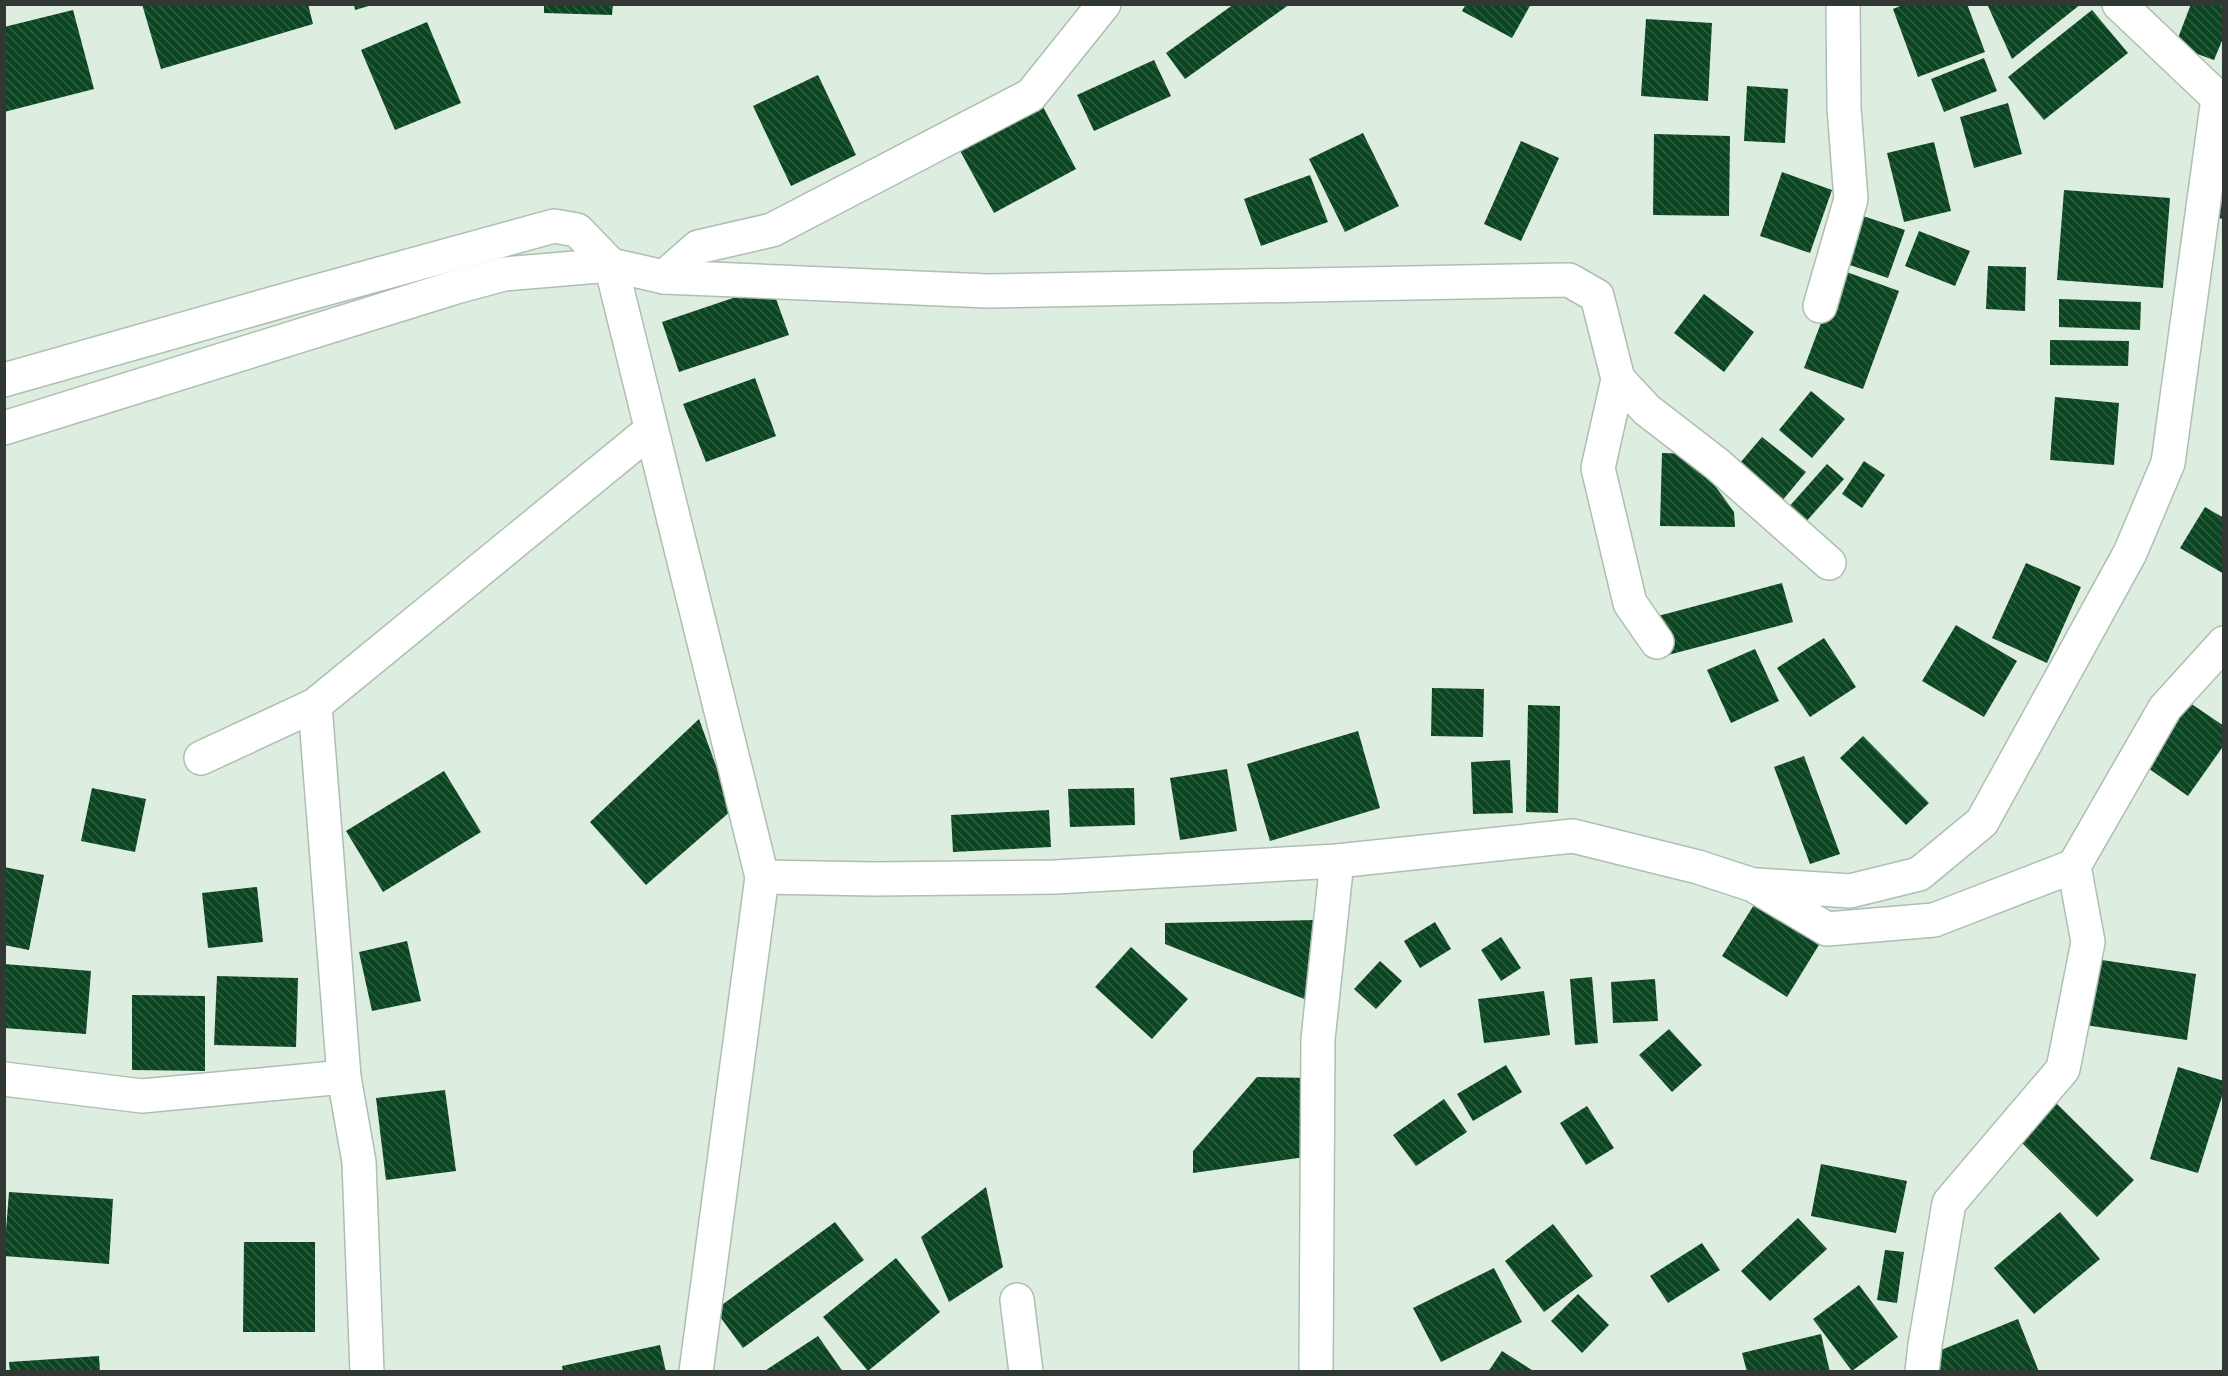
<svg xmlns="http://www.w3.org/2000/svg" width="2228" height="1376" font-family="Bitter,serif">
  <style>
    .building { fill: url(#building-back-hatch) }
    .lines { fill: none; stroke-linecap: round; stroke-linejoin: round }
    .minor-casing { stroke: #afbeb2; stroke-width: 36 }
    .minor { stroke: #fff; stroke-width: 33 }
  </style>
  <defs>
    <pattern id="building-back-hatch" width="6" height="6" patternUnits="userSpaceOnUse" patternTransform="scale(1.5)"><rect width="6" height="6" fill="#0c4521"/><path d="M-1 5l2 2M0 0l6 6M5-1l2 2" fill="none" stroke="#305e41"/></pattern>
  </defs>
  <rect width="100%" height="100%" fill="#ddede0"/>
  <g class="building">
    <polygon points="142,4 308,4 313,24 161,69"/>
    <polygon points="354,4 372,4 372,5 355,10"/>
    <polygon points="544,4 613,4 612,15 544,13"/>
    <polygon points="1234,4 1290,4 1185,79 1166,53"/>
    <polygon points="1466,4 1531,4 1512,38 1462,11"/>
    <polygon points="1905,4 1967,4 1985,52 1918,77 1893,9"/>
    <polygon points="1987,4 2081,4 2012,59"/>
    <polygon points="2191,4 2224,4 2224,36 2214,60 2175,46"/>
    <polygon points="73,10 94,89 4,112 4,27"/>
    <polygon points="2092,10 2128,53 2044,120 2008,77"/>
    <polygon points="1646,19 1712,23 1708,101 1641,96"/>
    <polygon points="427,22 461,103 395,130 361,50"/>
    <polygon points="1984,58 1997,91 1944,112 1931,79"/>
    <polygon points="1154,60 1171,96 1094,131 1077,95"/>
    <polygon points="818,75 856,155 791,186 753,106"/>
    <polygon points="1747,86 1788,89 1785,143 1744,141"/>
    <polygon points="2008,103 2022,154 1974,168 1960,117"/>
    <polygon points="1042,105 1076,169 994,213 959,149"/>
    <polygon points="1363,133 1399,206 1345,232 1309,159"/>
    <polygon points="1654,134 1730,136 1729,216 1653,215"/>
    <polygon points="1521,141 1559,158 1521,241 1484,224"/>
    <polygon points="1934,142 1951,211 1904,222 1887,153"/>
    <polygon points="1782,172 1832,190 1810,253 1760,236"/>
    <polygon points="1310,175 1328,222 1261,246 1244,199"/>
    <polygon points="2064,190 2170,198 2163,288 2057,280"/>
    <polygon points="2222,196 2224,196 2224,219 2218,218"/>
    <polygon points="1857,214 1905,230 1888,278 1841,262"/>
    <polygon points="1919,231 1970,251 1955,286 1905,266"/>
    <polygon points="1988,266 2026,267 2025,311 1986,309"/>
    <polygon points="1841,270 1899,291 1863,389 1804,368"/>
    <polygon points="771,285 789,335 679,372 662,322"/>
    <polygon points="1704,294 1754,332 1724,372 1674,333"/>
    <polygon points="2059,299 2141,302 2140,330 2059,327"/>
    <polygon points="2050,340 2129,341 2128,366 2050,365"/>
    <polygon points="755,378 776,436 706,462 683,404"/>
    <polygon points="1811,391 1845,419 1812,458 1779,430"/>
    <polygon points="2055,397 2119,403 2114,465 2050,460"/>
    <polygon points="1762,437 1806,472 1777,507 1734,470"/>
    <polygon points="1662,453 1692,454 1734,512 1735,527 1660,526"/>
    <polygon points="1864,461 1885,475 1862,508 1842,494"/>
    <polygon points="1827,464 1844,479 1804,524 1787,509"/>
    <polygon points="2205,507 2224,518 2224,574 2180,548"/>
    <polygon points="2026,563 2081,587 2047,663 1992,638"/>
    <polygon points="1782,583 1793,622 1668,655 1658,616"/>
    <polygon points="1956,625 2017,661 1984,717 1922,681"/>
    <polygon points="1824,638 1856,687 1810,717 1777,668"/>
    <polygon points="1755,649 1779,701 1731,723 1707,670"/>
    <polygon points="1432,688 1484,689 1483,737 1431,736"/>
    <polygon points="2190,703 2224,726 2224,745 2188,796 2145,766"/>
    <polygon points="1528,705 1560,706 1558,813 1526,812"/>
    <polygon points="699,719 732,810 646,885 590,822"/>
    <polygon points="1358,731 1380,808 1270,841 1247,764"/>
    <polygon points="1863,736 1929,803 1906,825 1840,758"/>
    <polygon points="1804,756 1840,854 1810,864 1774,767"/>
    <polygon points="1510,760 1513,813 1473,814 1471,762"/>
    <polygon points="1227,769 1237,831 1180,840 1170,778"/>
    <polygon points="444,771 481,832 383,892 346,831"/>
    <polygon points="92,788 146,799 135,852 81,841"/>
    <polygon points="1134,788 1135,825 1070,827 1068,789"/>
    <polygon points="1049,810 1051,847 953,852 951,815"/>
    <polygon points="4,867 44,875 29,950 4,945"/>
    <polygon points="257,887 263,942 208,948 202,893"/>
    <polygon points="1757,900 1822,940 1787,997 1722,956"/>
    <polygon points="1315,920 1317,1004 1165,944 1165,923"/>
    <polygon points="1435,922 1451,949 1420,968 1404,941"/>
    <polygon points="1501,937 1521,968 1501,981 1481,950"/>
    <polygon points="407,941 421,1001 372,1011 359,952"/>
    <polygon points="1131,947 1188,999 1152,1039 1095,987"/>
    <polygon points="2095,959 2196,974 2187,1040 2085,1025"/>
    <polygon points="1380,961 1402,981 1376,1009 1354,989"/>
    <polygon points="4,964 91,971 86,1034 4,1028"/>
    <polygon points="217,976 298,978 296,1047 214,1045"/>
    <polygon points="1592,977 1598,1043 1575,1045 1570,979"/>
    <polygon points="1655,979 1658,1021 1613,1023 1611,982"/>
    <polygon points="1544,991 1550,1035 1484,1043 1478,999"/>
    <polygon points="132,995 205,996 205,1071 132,1070"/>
    <polygon points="1669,1029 1702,1065 1672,1092 1639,1055"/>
    <polygon points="1506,1065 1522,1092 1473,1121 1457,1094"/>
    <polygon points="2178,1067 2224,1081 2224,1090 2198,1173 2150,1159"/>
    <polygon points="1257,1077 1313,1078 1305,1157 1193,1173 1193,1151"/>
    <polygon points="445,1090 456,1171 386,1180 376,1098"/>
    <polygon points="2051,1098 2134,1180 2097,1217 2014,1135"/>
    <polygon points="1444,1099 1467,1132 1416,1166 1393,1135"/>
    <polygon points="1587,1106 1614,1148 1586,1165 1560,1123"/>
    <polygon points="1821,1164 1907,1181 1896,1233 1811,1216"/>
    <polygon points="986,1187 1003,1267 949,1302 921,1237"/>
    <polygon points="9,1192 113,1199 109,1264 4,1256"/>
    <polygon points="2060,1212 2100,1259 2034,1314 1994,1268"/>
    <polygon points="1798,1218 1827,1249 1770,1301 1741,1271"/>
    <polygon points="835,1222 864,1260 743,1348 715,1310"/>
    <polygon points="1553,1224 1593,1276 1544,1312 1505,1261"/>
    <polygon points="244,1242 315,1242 315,1332 243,1332"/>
    <polygon points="1702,1243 1720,1270 1668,1303 1650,1276"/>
    <polygon points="1885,1250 1904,1252 1897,1303 1877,1300"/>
    <polygon points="896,1258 940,1312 868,1371 823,1317"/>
    <polygon points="1494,1268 1522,1322 1441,1362 1413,1308"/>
    <polygon points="1859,1285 1898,1337 1852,1371 1813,1319"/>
    <polygon points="1578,1294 1609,1325 1582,1353 1551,1321"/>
    <polygon points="2018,1319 2039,1372 1938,1372 1931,1354"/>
    <polygon points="1821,1334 1830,1372 1747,1372 1742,1353"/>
    <polygon points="818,1336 843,1372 763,1372"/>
    <polygon points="660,1345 666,1372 563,1372 562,1366"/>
    <polygon points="1502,1351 1535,1372 1488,1372"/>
    <polygon points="99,1356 100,1372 10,1372 9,1362"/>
  </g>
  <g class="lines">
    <defs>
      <g id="minor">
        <polyline points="2119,4 2218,98 2224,101"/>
        <polyline points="664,277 698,247 772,230 1031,95 1104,4"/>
        <polyline points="1820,306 1851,199 1844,108 1843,4"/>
        <polyline points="1618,379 1647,410 1717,464 1829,563"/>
        <polyline points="4,380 303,295 554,226 577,230 611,265 762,877 696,1372"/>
        <polyline points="4,428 456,287 504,274 611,265 664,277 987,291 1569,280 1597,296 1618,379 1598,468 1630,603 1657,642"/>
        <polyline points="315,705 344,1077 359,1162 367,1372"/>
        <polyline points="201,758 315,705 651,430"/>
        <polyline points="762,877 874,879 1055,877 1337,861 1573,836 1698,867 1753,885 1827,929 1934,920 2074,866 2165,708 2224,643"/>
        <polyline points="1758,885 1850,891 1919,874 1982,822 2130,553 2168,463 2218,98"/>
        <polyline points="4,1079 142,1096 344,1077"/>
        <polyline points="1017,1300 1026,1372"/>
        <polyline points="1316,1372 1318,1039 1337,861"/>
        <polyline points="1922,1372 1925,1345 1949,1203 2063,1069 2088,942 2074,866"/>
      </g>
    </defs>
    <use href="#minor" class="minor-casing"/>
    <use href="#minor" class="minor"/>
  </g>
  <rect width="2228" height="1376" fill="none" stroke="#313732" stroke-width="12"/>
</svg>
